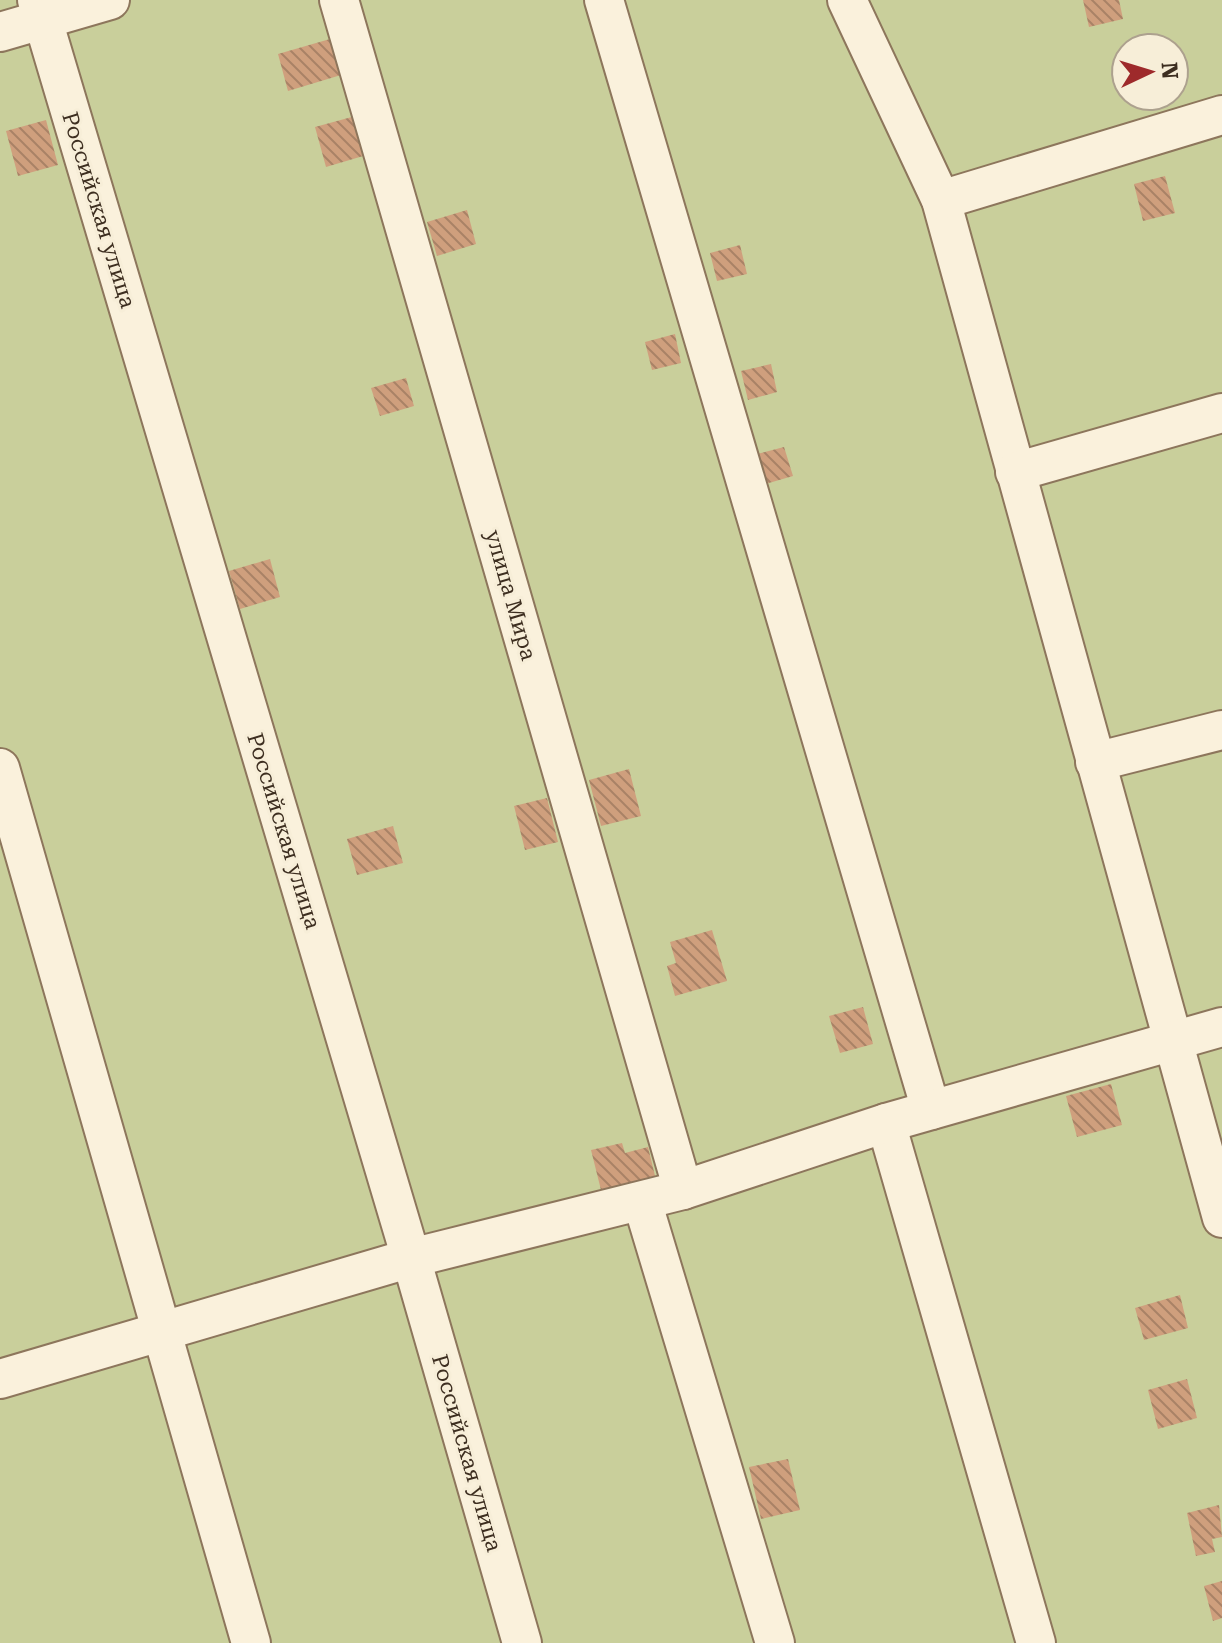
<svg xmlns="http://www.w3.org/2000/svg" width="1222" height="1643" font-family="'Roboto Serif',serif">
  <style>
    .green { fill: #c9cf9b; fill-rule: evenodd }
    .building { fill: url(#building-back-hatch) }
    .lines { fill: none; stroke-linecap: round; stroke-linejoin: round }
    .minor-casing { stroke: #8d765c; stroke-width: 42 }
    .minor { stroke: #faf1dc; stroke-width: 38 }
    .labels { text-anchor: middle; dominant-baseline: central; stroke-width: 6; stroke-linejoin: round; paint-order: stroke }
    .street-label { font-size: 22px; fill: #3d2e20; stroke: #f7eed8 }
  </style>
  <defs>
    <pattern id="building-back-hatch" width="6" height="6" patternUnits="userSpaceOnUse" patternTransform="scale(2)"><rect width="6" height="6" fill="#cf9f7d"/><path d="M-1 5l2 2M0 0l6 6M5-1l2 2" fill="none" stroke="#a98266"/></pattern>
  </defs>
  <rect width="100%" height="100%" fill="#f0e4c8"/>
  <path class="green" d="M0,0H1222V1643H0ZM1126,48H1174V96H1126Z"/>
  <g class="building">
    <polygon points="1083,0 1119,0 1123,19 1089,27"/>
    <polygon points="330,39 341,75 288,91 278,54"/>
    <polygon points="359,115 370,154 326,167 315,127"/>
    <polygon points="46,120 58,165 18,176 6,131"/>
    <polygon points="1165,176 1175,213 1143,221 1134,184"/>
    <polygon points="467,210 476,244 437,256 427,222"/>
    <polygon points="740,245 747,274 717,281 710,253"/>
    <polygon points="675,334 681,363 652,370 645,342"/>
    <polygon points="771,364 777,392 748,400 741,371"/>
    <polygon points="406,378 414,406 380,416 371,388"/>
    <polygon points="784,447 793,476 762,485 753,455"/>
    <polygon points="270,559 280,597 240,609 229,571"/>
    <polygon points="629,769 641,816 601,826 589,780"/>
    <polygon points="547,798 558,842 525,850 514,806"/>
    <polygon points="393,826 403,863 357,875 347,839"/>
    <polygon points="712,930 727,981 675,996 667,966 676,963 670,942"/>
    <polygon points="863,1007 873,1044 840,1053 829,1016"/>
    <polygon points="1111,1084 1122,1125 1077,1137 1066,1096"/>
    <polygon points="622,1143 625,1153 648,1147 656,1180 602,1194 591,1150"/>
    <polygon points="1180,1295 1188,1328 1144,1340 1135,1308"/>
    <polygon points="1187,1379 1197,1418 1158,1429 1148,1390"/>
    <polygon points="788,1459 800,1510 761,1519 749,1467"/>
    <polygon points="1219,1505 1222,1537 1212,1539 1215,1552 1196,1556 1187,1513"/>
    <polygon points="1222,1581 1222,1618 1213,1621 1204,1586"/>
  </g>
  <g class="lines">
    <defs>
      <g id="minor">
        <polyline points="37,0 411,1258 522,1643"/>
        <polyline points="339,0 683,1190"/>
        <polyline points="604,0 931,1110"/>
        <polyline points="847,0 941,200 1222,1218"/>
        <polyline points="0,32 110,0"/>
        <polyline points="941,200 1222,115"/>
        <polyline points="1015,472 1222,413"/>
        <polyline points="1095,762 1222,730"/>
        <polyline points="0,768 251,1643"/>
        <polyline points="886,1123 1036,1643"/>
        <polyline points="642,1201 775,1643"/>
        <polyline points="0,1379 411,1258 683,1190 886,1123 1222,1027"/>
      </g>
    </defs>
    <use href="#minor" class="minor-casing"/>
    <use href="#minor" class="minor"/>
  </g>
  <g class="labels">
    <g class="street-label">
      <text transform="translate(99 210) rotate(73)">Российская улица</text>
      <text transform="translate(511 595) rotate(74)">улица Мира</text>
      <text transform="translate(284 831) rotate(73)">Российская улица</text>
      <text transform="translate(467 1453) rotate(74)">Российская улица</text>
    </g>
  </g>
  <g transform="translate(1150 72) rotate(86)"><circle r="38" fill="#f7eed8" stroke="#ada18e" stroke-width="2"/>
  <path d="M0-6L14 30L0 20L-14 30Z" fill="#9e2a2b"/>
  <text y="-12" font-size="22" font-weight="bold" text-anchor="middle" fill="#3d2e20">N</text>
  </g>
</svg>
